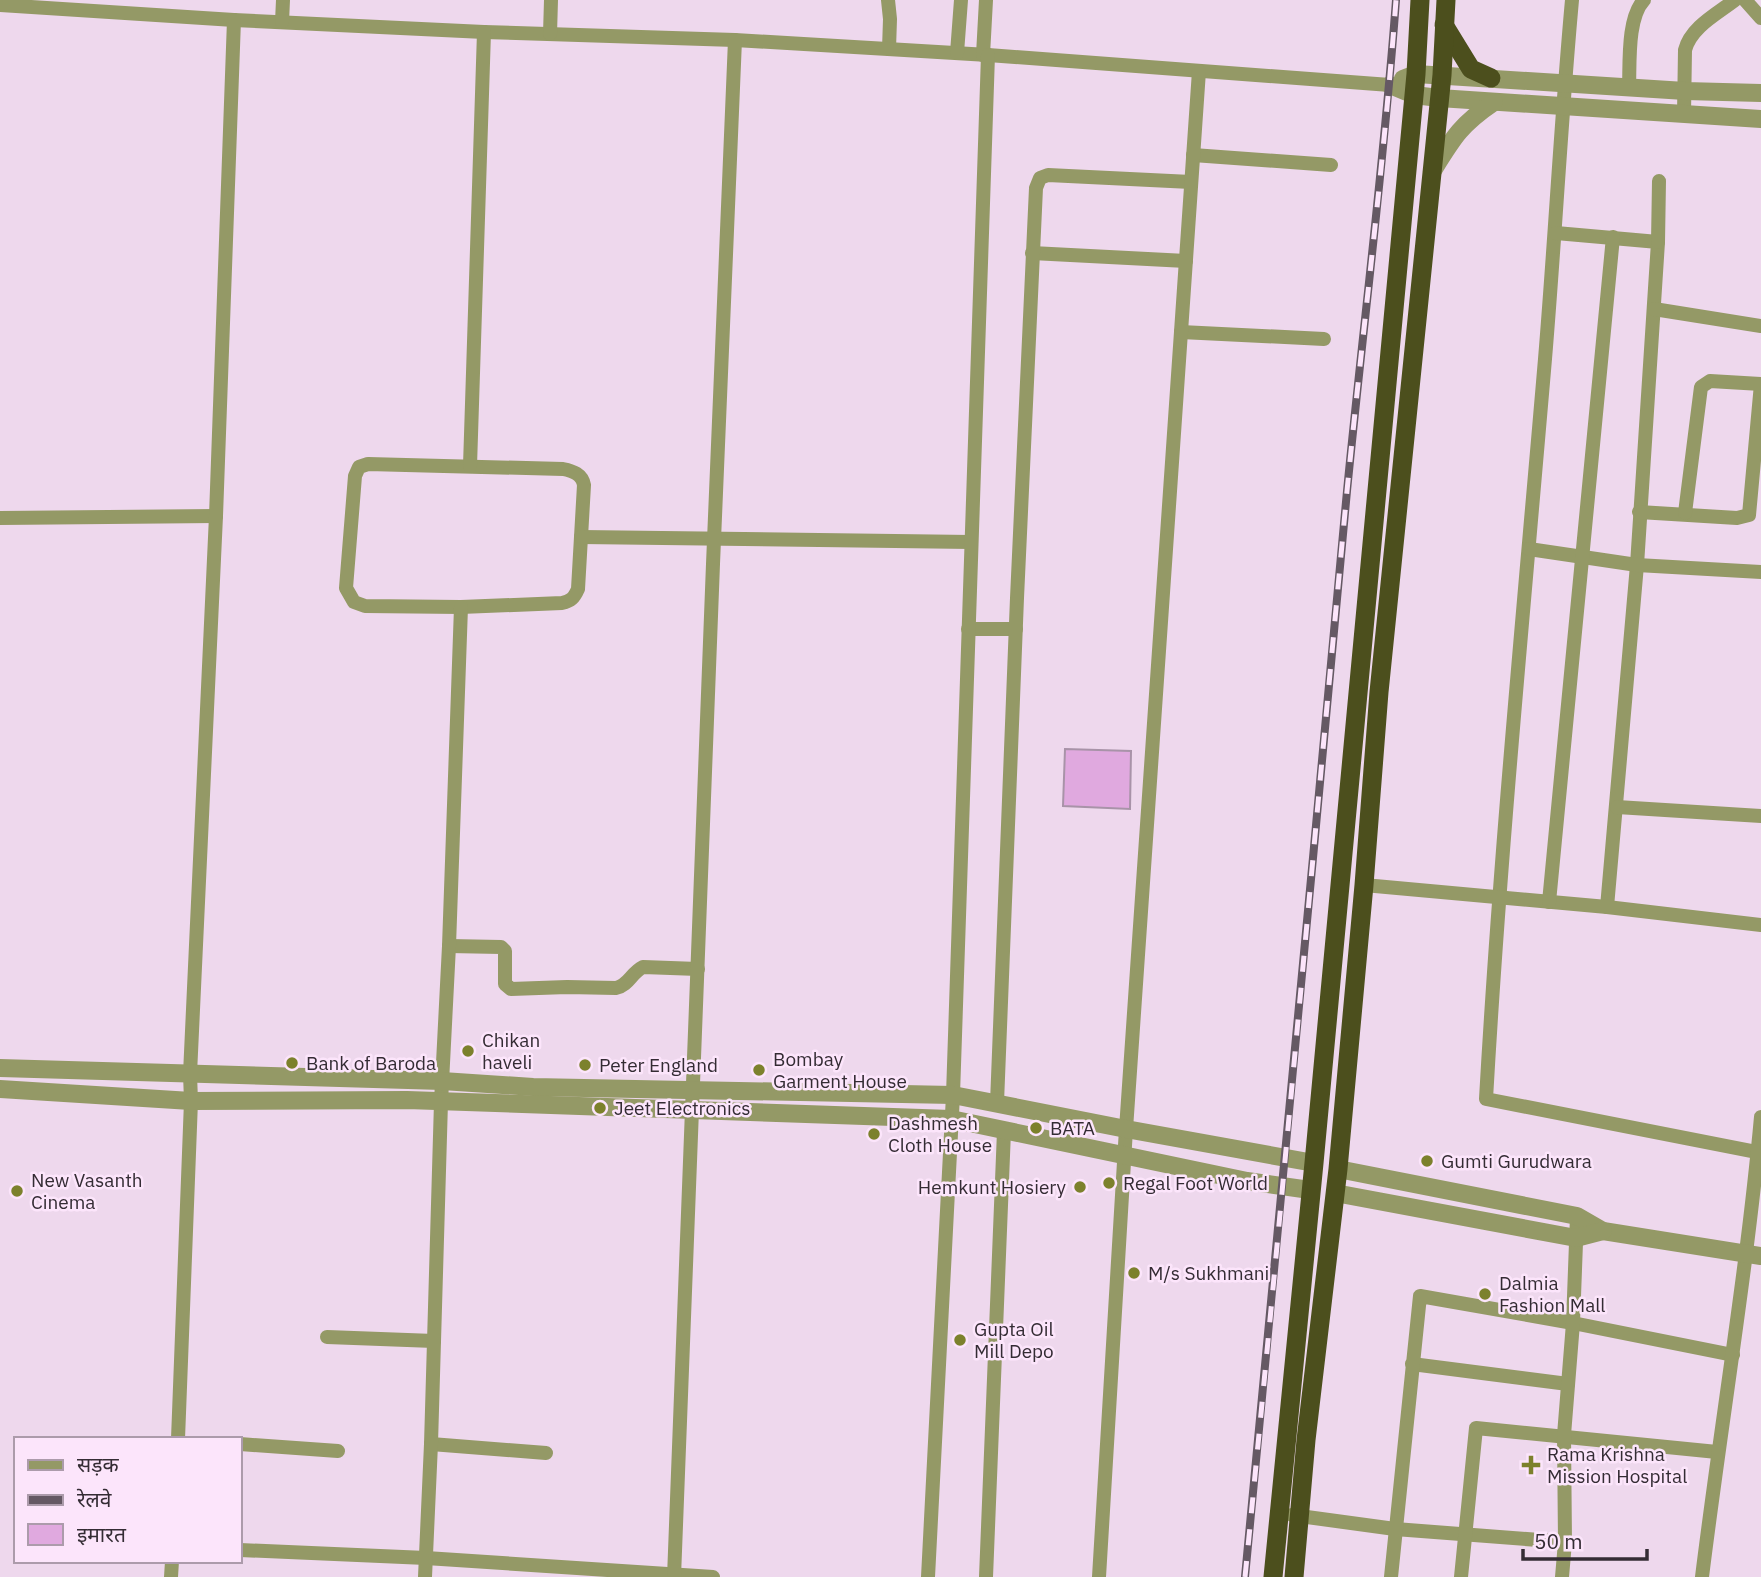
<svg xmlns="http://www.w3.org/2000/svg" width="1761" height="1577" font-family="'IBM Plex Sans','Noto Sans Devanagari',sans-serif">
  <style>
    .building { fill: #e0a9df; stroke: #a893a8; stroke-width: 2 }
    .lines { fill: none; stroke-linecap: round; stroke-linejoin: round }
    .minor { stroke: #949966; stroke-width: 14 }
    .tertiary { stroke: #949966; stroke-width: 18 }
    .trunk { stroke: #4c4f1d; stroke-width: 19 }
    .rail-casing { stroke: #655964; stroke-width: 8 }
    .rail { stroke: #fce5fb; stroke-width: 5; stroke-dasharray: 16; stroke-linecap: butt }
    .poi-dot { fill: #7c812c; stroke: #fce5fb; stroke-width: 2.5 }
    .labels { text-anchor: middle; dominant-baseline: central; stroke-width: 5; stroke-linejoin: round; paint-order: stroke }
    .poi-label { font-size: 19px; fill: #342c34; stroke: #fce5fb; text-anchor: start }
  </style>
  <rect width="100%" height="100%" fill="#eed8ed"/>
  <polygon class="building" points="1065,749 1131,751 1130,809 1063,806"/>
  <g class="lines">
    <g class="minor">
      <polyline points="888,0 890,19 889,49"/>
      <path d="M1572,0C1561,120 1555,239 1545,359C1524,606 1500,852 1486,1099L1761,1153"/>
      <polyline points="1745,0 1761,18"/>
      <polyline points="0,5 234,20 484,32 735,40 988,55 1390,85"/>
      <polyline points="282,22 283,0"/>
      <polyline points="550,34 551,0"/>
      <polyline points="957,53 961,0"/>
      <polyline points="983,55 986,0"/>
      <path d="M1629,87C1630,63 1627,18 1644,0"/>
      <path d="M1684,114L1685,50C1691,27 1717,14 1735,0"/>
      <polyline points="1193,155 1331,165"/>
      <polyline points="1556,233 1658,242 1637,565 1607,907"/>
      <polyline points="1658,242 1659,181"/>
      <polyline points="1032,253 1186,261"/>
      <polyline points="1654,309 1761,326"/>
      <polyline points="1181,332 1324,339"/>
      <path d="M368,464L563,469C573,471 582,474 584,485L578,589C574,598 571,601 562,603L461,607L365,606L354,602L346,588L355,476L359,467Z"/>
      <polyline points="470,466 484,32"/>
      <polyline points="1639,512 1737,518 1749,515 1761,384"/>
      <polyline points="1685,513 1701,387 1710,381 1761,384"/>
      <polyline points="0,518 216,516"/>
      <polyline points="581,537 971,542"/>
      <polyline points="1529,549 1637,565 1761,572"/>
      <polyline points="968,629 1016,629"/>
      <polyline points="1617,807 1761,816"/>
      <polyline points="1364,885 1607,907 1761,925"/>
      <polyline points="1549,902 1613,237"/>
      <path d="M449,946L501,947L505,951V984L511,989L567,987L616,988C629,985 631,973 643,967L698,969"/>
      <polyline points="997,1103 1017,598 1036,188 1040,178 1048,175 1191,182"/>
      <polyline points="327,1337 434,1341"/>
      <polyline points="1412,1364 1568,1384"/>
      <polyline points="178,1439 191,1101 190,1074 216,516 234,20"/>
      <polyline points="240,1444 338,1451"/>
      <polyline points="431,1444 546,1453"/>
      <polyline points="1292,1515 1395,1529 1565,1542"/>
      <polyline points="240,1550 426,1558 713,1577"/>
      <polyline points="171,1577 172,1561"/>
      <polyline points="425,1577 431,1444 441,1102 449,946 461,607"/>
      <polyline points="674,1577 713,564 735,40"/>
      <polyline points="928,1577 953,1095 988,55"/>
      <polyline points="986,1577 1004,1131"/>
      <polyline points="1099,1577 1126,1129 1199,71"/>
      <polyline points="1391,1577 1420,1296 1573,1323 1733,1355"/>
      <polyline points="1461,1577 1476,1428 1717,1452"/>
      <polyline points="1562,1577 1565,1542 1564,1435 1573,1323 1577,1216"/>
      <path d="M1702,1577C1721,1423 1747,1271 1761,1117"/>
    </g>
    <g class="tertiary">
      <polyline points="1403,79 1416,74 1685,91 1761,93"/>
      <polyline points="1390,85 1414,95 1439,98 1761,119"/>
      <path d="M1432,172C1453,138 1460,125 1494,102"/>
      <polyline points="0,1068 442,1081 533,1087 953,1095 1126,1129 1314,1163"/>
      <polyline points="0,1089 191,1101 407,1100 951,1119 1247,1181 1310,1190"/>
      <polyline points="1338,1169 1577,1216 1603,1231 1761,1256"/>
      <polyline points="1335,1193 1576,1238 1603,1231"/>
    </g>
    <g class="trunk">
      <polyline points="1444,25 1471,69 1491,78"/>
      <polyline points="1273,1577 1314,1163 1416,74 1420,0"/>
      <polyline points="1294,1577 1306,1440 1338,1169 1364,885 1379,692 1442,75 1446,0"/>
    </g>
    <defs>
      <path id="rail" d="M1245,1577C1281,1215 1313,853 1347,491C1363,327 1384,164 1396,0"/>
    </defs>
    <use href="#rail" class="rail-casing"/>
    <use href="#rail" class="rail"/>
  </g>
  <g class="poi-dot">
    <circle cx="468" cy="1051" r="7"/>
    <circle cx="292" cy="1063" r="7"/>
    <circle cx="585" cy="1065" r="7"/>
    <circle cx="759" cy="1070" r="7"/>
    <circle cx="600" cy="1108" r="7"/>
    <circle cx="1036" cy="1128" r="7"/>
    <circle cx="874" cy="1134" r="7"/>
    <circle cx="1427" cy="1161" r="7"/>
    <circle cx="1109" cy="1183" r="7"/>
    <circle cx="1080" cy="1187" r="7"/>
    <circle cx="17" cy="1191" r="7"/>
    <circle cx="1134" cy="1273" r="7"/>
    <circle cx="1485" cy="1294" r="7"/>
    <circle cx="960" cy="1340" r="7"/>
    <path d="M1527.5 1454.5h7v7h7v7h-7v7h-7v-7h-7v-7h7z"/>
  </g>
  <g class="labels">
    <g class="poi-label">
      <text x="482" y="1040">Chikan<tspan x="482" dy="22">haveli</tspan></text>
      <text x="773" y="1059">Bombay<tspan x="773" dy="22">Garment House</tspan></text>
      <text x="306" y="1063">Bank of Baroda</text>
      <text x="599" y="1065">Peter England</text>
      <text x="614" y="1108">Jeet Electronics</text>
      <text x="888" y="1123">Dashmesh<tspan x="888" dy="22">Cloth House</tspan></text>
      <text x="1050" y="1128">BATA</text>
      <text x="1441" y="1161">Gumti Gurudwara</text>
      <text x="31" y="1180">New Vasanth<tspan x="31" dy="22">Cinema</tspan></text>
      <text x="1123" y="1183">Regal Foot World</text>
      <text x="1066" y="1187" text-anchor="end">Hemkunt Hosiery</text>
      <text x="1148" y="1273">M/s Sukhmani</text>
      <text x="1499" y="1283">Dalmia<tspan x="1499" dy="22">Fashion Mall</tspan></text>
      <text x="974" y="1329">Gupta Oil<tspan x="974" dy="22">Mill Depo</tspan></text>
      <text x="1547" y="1454">Rama Krishna<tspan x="1547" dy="22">Mission Hospital</tspan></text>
    </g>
  </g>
  <rect x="14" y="1437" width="228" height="126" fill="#fce5fb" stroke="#ac9bab" stroke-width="2"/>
  <rect x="28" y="1460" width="35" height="10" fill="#949966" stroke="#ac9bab" stroke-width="2"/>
  <text x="77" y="1472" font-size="21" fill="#342c34">सड़क</text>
  <rect x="28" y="1495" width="35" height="10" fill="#655964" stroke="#ac9bab" stroke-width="2"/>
  <text x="77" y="1507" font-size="21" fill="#342c34">रेलवे</text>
  <rect x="28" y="1524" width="35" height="21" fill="#e0a9df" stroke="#ac9bab" stroke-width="2"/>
  <text x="77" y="1542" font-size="21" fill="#342c34">इमारत</text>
  <path d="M1523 1549v10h124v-10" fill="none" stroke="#342c34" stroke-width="3.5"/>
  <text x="1534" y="1549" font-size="21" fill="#342c34" stroke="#fce5fb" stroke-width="5" paint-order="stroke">50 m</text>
</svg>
